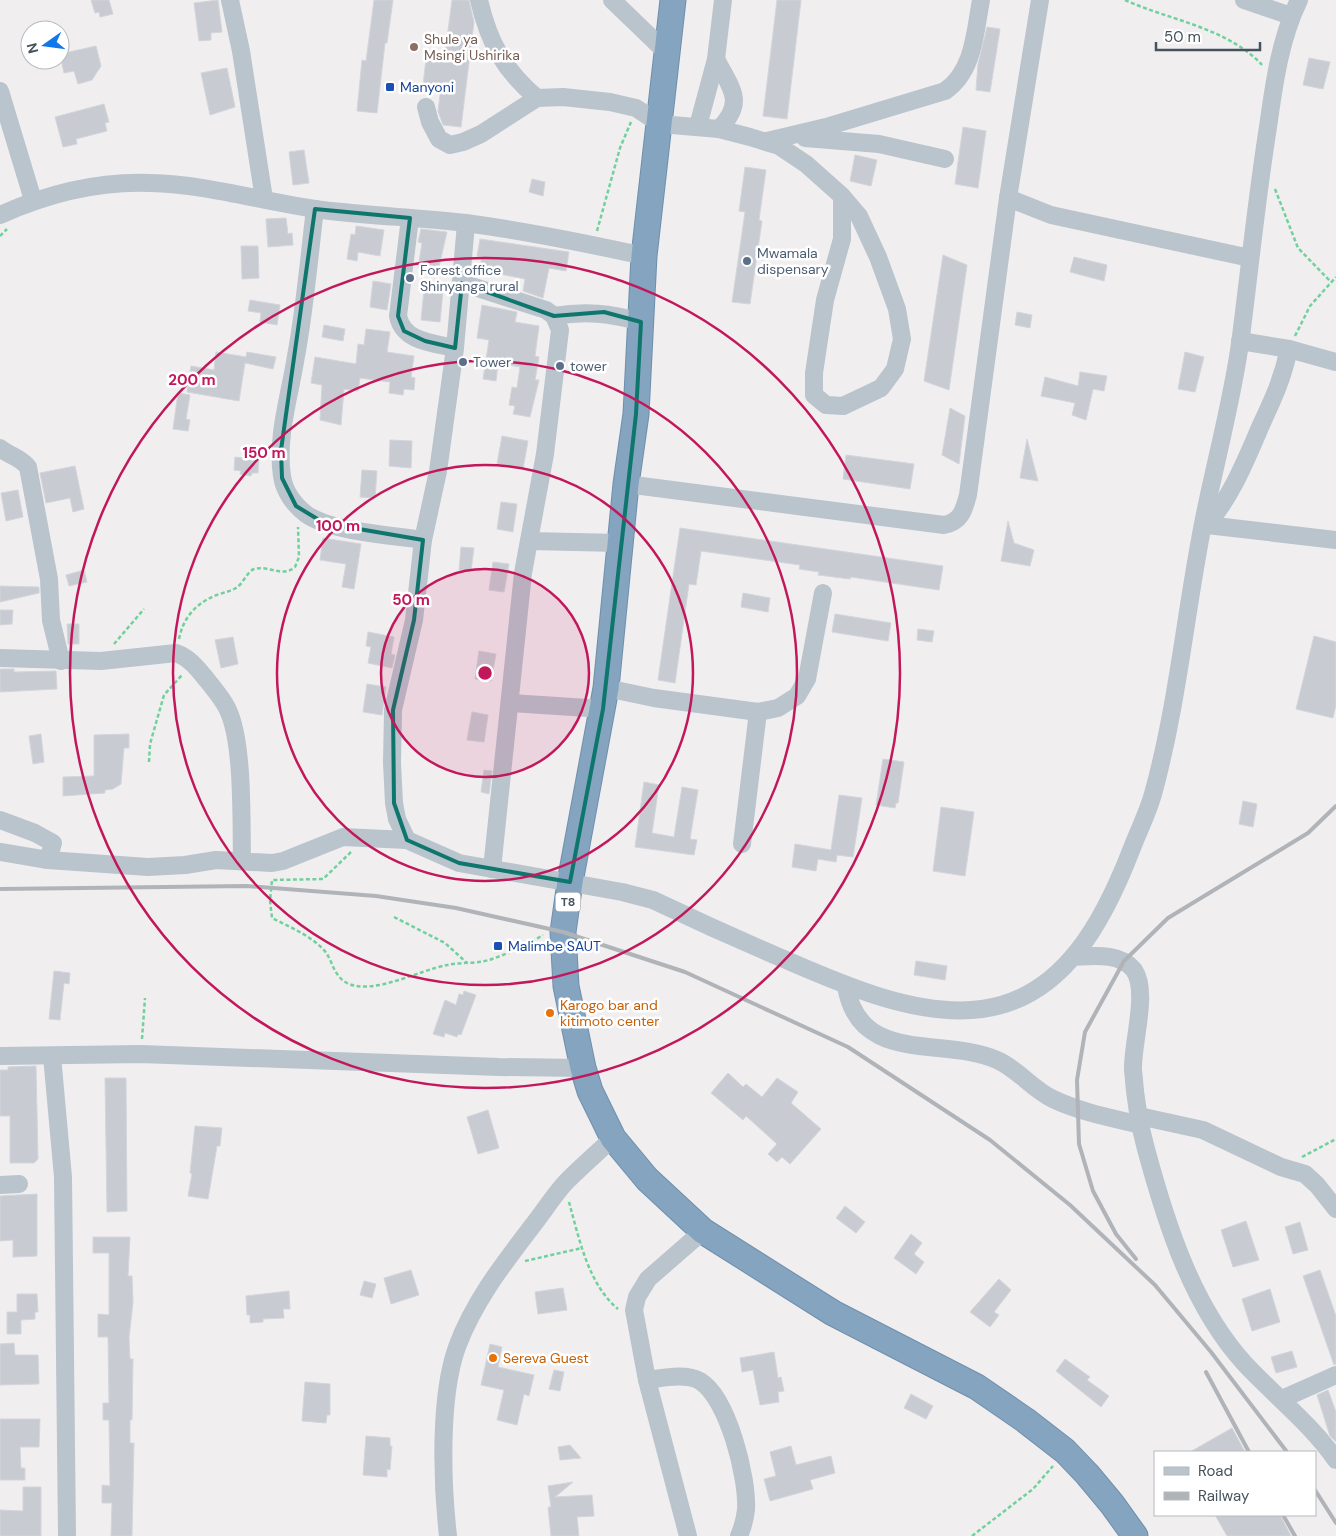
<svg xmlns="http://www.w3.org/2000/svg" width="1336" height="1536" font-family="'DM Sans',sans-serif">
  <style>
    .building { fill: #c8ccd2; stroke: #d2d5db }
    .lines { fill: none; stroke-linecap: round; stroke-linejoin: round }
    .highway-casing { stroke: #6f8fac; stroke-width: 27 }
    .path { stroke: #71d19d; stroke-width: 2.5; stroke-dasharray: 4 2.5; stroke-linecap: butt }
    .minor { stroke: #b9c4cc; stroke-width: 18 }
    .highway { stroke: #84a4c0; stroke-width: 25 }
    .rail { stroke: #b0b4b9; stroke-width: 4 }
    .marked { fill: none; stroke: #0f766e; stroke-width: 4; stroke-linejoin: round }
    .ring { fill: none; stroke: #c2185b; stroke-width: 2.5 }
    .education-dot { fill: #8d6e63; stroke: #fff; stroke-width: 2 }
    .transit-dot { fill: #1a4fb4; stroke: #fff; stroke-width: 2 }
    .service-dot { fill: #5c6f8a; stroke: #fff; stroke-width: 2 }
    .food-dot { fill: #e8710a; stroke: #fff; stroke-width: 2 }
    .labels { text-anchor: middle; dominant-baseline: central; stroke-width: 5; stroke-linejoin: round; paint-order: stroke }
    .shield { fill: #fff; stroke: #7e878e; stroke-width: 1 }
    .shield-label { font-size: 12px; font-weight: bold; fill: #46535d }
    .education-label { font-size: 14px; fill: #785e54; stroke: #fff; text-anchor: start }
    .transit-label { font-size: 14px; fill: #164399; stroke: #fff; text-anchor: start }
    .service-label { font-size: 14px; fill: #4e5e75; stroke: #fff; text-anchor: start }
    .food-label { font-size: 14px; fill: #c56008; stroke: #fff; text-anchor: start }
    .centre { fill: #c2185b; stroke: #fff; stroke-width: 2.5 }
    .ring-label { font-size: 15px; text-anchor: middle; font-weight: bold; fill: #c2185b; stroke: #fff; stroke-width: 5; stroke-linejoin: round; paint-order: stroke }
  </style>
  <rect width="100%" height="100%" fill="#f1eeef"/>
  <g class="building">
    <polygon points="91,0 109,0 113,14 100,17 99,12 95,13"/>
    <polygon points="218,0 222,32 211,33 211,40 199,41 194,3"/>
    <polygon points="374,0 393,0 387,43 385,43 377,113 357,111 362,60 366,61"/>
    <polygon points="452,0 469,0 474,22 461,127 443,125 438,111 441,87 423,85 426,59 444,61"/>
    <polygon points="777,0 801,0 787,119 763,116"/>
    <polygon points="987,27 1000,29 990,92 976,90 978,64"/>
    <polygon points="96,46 101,66 92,80 78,84 74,71 64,73 60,54"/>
    <polygon points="1309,58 1330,62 1323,89 1303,85"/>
    <polygon points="227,68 235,107 210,115 201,73"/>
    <polygon points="104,104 109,122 105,123 107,131 76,139 77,144 63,147 55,117"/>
    <polygon points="963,127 986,131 978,188 955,184"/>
    <polygon points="304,150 309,183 293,185 289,152"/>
    <polygon points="855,155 877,160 871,186 850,181"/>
    <polygon points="745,167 766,170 759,220 762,221 750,304 732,302 745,212 739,211"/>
    <polygon points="532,179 545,182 543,196 529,192"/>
    <polygon points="286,218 288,234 292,233 293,245 268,247 266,219"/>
    <polygon points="356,226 384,230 380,256 358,252 357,261 347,259 351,234 355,235"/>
    <polygon points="421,229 447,232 438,271 418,268 422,243 418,242"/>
    <polygon points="480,239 569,252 566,271 549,268 543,298 523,291 525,279 479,270 482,257 477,256"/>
    <polygon points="241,246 258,246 259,278 242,279"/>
    <polygon points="943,255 967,265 949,390 924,381"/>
    <polygon points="1074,257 1107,265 1104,281 1070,272"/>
    <polygon points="373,281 391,284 387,310 370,307"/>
    <polygon points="424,290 443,291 440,322 421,320"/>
    <polygon points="250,300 280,305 277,325 260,322 261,313 248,311"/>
    <polygon points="482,305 517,312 515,322 539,326 535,356 539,357 535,380 539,380 530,417 513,414 515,406 509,405 512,387 517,388 520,367 498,363 496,381 483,379 489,340 477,338"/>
    <polygon points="1017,312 1032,315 1030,328 1015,325"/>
    <polygon points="324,325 345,329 343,341 322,337"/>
    <polygon points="366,329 390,332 387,352 414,356 411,377 415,378 414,390 404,389 403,395 389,393 390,382 360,378 358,391 344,389 341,425 320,420 322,385 311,383 315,357 356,364 358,344 364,345"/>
    <polygon points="216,352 246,357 247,352 276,357 273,369 245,363 239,401 187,392 191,366 214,370"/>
    <polygon points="1185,352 1204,357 1195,392 1178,389"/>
    <polygon points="1080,372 1107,376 1104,391 1093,389 1086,420 1072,415 1075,403 1041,396 1045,377 1078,386"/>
    <polygon points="178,393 190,395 186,419 190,420 188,431 173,429"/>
    <polygon points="950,408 965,416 959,464 942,455"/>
    <polygon points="502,436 528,441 523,469 497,464"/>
    <polygon points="1027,439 1038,481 1020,478"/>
    <polygon points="390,440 412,441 411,468 389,466"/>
    <polygon points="846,455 914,464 910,489 843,479"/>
    <polygon points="235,457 259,460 258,473 252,473 251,476 240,474 241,471 234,470"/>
    <polygon points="75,466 84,509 73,512 70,498 46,503 40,473"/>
    <polygon points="362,470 377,471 375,498 360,497"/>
    <polygon points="18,490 23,517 6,521 1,493"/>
    <polygon points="501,502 517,504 513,532 497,529"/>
    <polygon points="1008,521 1014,543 1034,550 1030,566 1001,561"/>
    <polygon points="680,528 943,566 939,590 851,577 850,579 818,575 819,572 799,569 800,565 701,551 696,585 689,584 675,683 658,680"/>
    <polygon points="323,538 361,544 354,589 342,587 346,564 320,560"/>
    <polygon points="461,547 474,548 471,571 459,570"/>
    <polygon points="493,562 509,564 504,592 489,590"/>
    <polygon points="84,570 87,582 69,586 66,575"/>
    <polygon points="0,586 39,587 39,593 0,602"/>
    <polygon points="743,593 770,598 768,612 741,607"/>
    <polygon points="0,610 13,610 12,624 0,625"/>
    <polygon points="835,614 891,623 888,641 832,632"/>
    <polygon points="67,624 79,624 79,644 68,644"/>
    <polygon points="918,629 934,631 932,642 917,640"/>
    <polygon points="368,632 394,637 391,654 395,655 392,668 368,663 371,647 366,646"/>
    <polygon points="1314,636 1336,642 1336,705 1333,718 1296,709"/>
    <polygon points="233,637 238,664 221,668 215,640"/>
    <polygon points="479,651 496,654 491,681 475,679"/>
    <polygon points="0,669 14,669 14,672 56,671 57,689 0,692"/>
    <polygon points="367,684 386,687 382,715 363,712"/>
    <polygon points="472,712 488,715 484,742 467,740"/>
    <polygon points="41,734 44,762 33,764 29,736"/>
    <polygon points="129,734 129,748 124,748 121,784 113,789 105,790 105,793 63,796 63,777 94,776 94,735"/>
    <polygon points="883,759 904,762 898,803 896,803 895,808 876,805"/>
    <polygon points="484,770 492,771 489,794 481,792"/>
    <polygon points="644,782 659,785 652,833 674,837 682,787 698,790 690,839 697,840 694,855 635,847"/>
    <polygon points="839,795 862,798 853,857 837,855 836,862 818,859 816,871 792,867 795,844 831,850"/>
    <polygon points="1243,801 1257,804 1253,827 1239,824"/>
    <polygon points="941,807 974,812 965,876 933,871"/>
    <polygon points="916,961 947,966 945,980 914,975"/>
    <polygon points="54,971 70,973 69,984 64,983 60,1020 49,1019"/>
    <polygon points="464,991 476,995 461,1035 458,1034 457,1037 445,1033 444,1037 433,1034 445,1000 456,1005 459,994 463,995"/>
    <polygon points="36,1066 38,1159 34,1163 10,1163 10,1116 0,1116 0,1070 8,1070 8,1067"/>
    <polygon points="728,1073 743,1087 746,1084 762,1097 777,1078 798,1092 791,1103 821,1129 790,1164 782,1157 777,1162 768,1154 777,1144 746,1116 743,1120 711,1093"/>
    <polygon points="105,1078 126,1078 127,1211 107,1212"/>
    <polygon points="488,1110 499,1148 478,1154 467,1117"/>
    <polygon points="195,1126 222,1128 220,1146 217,1146 208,1199 188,1196 192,1174 190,1173"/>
    <polygon points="37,1194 37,1256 13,1257 13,1240 0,1241 0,1196"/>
    <polygon points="845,1206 865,1222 856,1233 836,1218"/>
    <polygon points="1246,1221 1259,1260 1233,1267 1221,1230"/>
    <polygon points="1300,1222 1308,1250 1293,1254 1285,1227"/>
    <polygon points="911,1234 922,1243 914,1254 924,1262 916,1274 894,1258"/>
    <polygon points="93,1237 130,1237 128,1276 132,1276 133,1302 129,1338 130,1359 133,1359 132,1420 130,1420 130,1443 134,1443 132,1536 111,1536 112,1503 102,1503 102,1485 110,1486 109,1420 103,1420 103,1403 109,1403 108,1337 98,1337 98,1314 109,1315 109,1253 93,1253"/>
    <polygon points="411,1270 419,1295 391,1304 384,1278"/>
    <polygon points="1320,1270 1336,1316 1336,1364 1334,1365 1303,1276"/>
    <polygon points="999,1279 1011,1290 994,1312 999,1315 990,1327 970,1312"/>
    <polygon points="364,1281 376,1284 372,1298 360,1295"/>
    <polygon points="563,1288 567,1310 538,1314 535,1292"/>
    <polygon points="1270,1289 1280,1322 1252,1331 1242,1299"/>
    <polygon points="289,1291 290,1309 283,1309 284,1318 263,1319 263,1322 250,1323 250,1315 247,1315 246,1296"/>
    <polygon points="17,1294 37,1294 38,1312 35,1312 35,1319 21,1320 21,1334 7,1334 7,1312 17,1312"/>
    <polygon points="14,1343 15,1355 38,1355 39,1384 0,1385 0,1344"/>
    <polygon points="490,1344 502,1347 498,1367 534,1375 529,1396 524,1394 517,1425 497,1420 504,1390 481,1385"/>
    <polygon points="1292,1351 1297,1367 1276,1373 1271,1357"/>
    <polygon points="774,1352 778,1378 781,1377 784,1391 778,1392 779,1402 760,1405 753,1370 742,1372 740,1358"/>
    <polygon points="1065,1359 1090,1377 1087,1380 1109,1396 1101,1407 1056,1371"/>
    <polygon points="554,1370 564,1372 560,1391 549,1389"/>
    <polygon points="305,1382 330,1384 330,1415 327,1415 326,1423 302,1421"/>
    <polygon points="1328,1390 1336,1412 1336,1442 1330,1436 1317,1395"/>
    <polygon points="911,1394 933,1406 926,1419 904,1408"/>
    <polygon points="0,1419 40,1419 39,1447 20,1447 21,1468 25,1468 25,1480 0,1480"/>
    <polygon points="1232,1428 1245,1452 1190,1452"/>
    <polygon points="366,1436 390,1438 390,1446 392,1446 390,1470 387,1469 387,1477 363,1475"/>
    <polygon points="570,1445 581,1458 560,1460 558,1447"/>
    <polygon points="791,1446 796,1465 831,1456 835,1473 810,1480 813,1489 770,1501 764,1479 776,1476 770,1452"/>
    <polygon points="573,1482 555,1497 592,1495 594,1516 577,1517 579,1536 551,1536 548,1507 551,1507 548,1486"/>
    <polygon points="23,1487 41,1487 41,1536 0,1536 0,1510 23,1511"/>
    <polygon points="1215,1515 1280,1515 1291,1536 1227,1536"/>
  </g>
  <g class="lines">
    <defs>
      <polyline id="highway" points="673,0 644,256 636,414 626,484 606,688 570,882 563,932 566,986 583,1068 590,1091 613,1138 647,1179 703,1231 833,1313 977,1387 1025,1420 1065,1451 1087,1474 1112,1504 1135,1536"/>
    </defs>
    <use href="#highway" class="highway-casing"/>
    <g class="path">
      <path d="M1125,0C1169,20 1228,28 1262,65"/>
      <polyline points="1275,189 1298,248 1331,282"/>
      <polyline points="597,231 620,148 631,122"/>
      <polyline points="0,236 7,229"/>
      <polyline points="1295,336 1310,306 1336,277"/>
      <path d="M179,639C183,619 194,605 214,596C221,593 229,592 236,588C243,584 247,572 254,569C269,565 282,578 295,567L299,557L298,527"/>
      <polyline points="114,644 144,609"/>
      <polyline points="149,762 150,744 164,695 182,675"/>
      <path d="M351,852L323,879L272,880L270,901L272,918C290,927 309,935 323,949C333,959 332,975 347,983C372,996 420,970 447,965C461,962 478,964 492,959C510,953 527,945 543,935"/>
      <polyline points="394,917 445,943 467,963"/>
      <polyline points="142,1039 145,998"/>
      <polyline points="1302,1157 1336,1139"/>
      <path d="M569,1202C579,1238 588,1284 618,1309"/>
      <polyline points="525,1261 582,1248"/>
      <polyline points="972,1536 1033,1489 1053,1466"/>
    </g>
    <g class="minor">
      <polyline points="230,0 241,51 264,199"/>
      <path d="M479,0C489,43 504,70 537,98"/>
      <polyline points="612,0 666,52"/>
      <polyline points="1244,0 1291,16"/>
      <path d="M716,59C731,89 746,101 719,129"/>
      <polyline points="0,91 33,200"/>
      <polyline points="426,107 430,122 439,139 450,145 463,142 481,134 537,98 563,97 610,102 636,108 660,124 719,129 750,137 779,146 806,164 842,196 859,216 878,257 897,309 902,339 895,369 881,388 843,406 826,405 814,395 814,373 825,300 842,239 842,196"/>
      <polyline points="698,126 716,59 723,0"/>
      <polyline points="805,138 879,144 945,159"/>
      <path d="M767,141L826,127L945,91C974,71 975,32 981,0"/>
      <polyline points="1008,198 1051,215 1250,258"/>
      <path d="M315,209C309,258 305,308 296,356C290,395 276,437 282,476C284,491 294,505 306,514C331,532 392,535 423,540"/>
      <path d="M0,215C47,194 99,181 150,183C206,184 260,201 315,209C365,216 416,217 466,223C525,231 585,243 644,256"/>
      <path d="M410,218L398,316C403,342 434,343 455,348"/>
      <path d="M466,224L455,348L438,471L423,540L414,620L393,710L392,763L394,803L397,819L407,840L459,863L622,892L653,900C695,920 737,939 779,957C839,983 915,1018 982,1009C1065,998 1105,918 1132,848C1139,830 1148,812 1153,794C1177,707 1185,617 1202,529C1214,465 1233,400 1241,336C1250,266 1257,196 1268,127C1274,84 1280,39 1299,0"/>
      <polyline points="462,283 546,310 554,316 560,330 545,454 523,573 492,869"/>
      <path d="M554,316C585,311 610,313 641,322"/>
      <polyline points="1240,341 1289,349 1336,362"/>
      <path d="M0,448C10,456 20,457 28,467L49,579L51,620L61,661"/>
      <path d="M626,484L944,525C961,522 964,510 968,495L1008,198L1040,0"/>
      <polyline points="1207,525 1336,540"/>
      <path d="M1205,527C1231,498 1246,460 1261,425C1274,397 1282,380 1289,349"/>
      <polyline points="529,541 620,543"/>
      <path d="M0,658L101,661L176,653C190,658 198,669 207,680C214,689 222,698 227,708C244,741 241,822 242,860"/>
      <polyline points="606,688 654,698 758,712 778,708 797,696 807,679 823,593"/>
      <polyline points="511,703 603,709"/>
      <polyline points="0,820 35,833 53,843 48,860"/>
      <polyline points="742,844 758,712"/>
      <polyline points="0,852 48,860 148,867 185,865 216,860 272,863 283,861 343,837 407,840"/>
      <path d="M1073,957C1093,956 1120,952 1134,970C1149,992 1132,1043 1133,1070C1135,1096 1139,1124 1146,1149C1166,1223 1192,1306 1245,1364C1275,1396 1311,1424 1336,1460"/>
      <path d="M846,986C859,1066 944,1036 997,1060C1018,1069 1032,1089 1053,1099C1080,1112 1112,1118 1141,1125"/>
      <polyline points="0,1056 141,1054 499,1067 583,1068"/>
      <polyline points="52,1056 63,1177 67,1536"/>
      <polyline points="1139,1116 1203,1130 1281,1167 1305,1174 1317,1185 1336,1209"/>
      <polyline points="0,1185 19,1184"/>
      <path d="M647,1380C663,1378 686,1373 700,1381C728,1398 748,1478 746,1510C745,1518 742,1529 739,1536"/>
      <polyline points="1282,1399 1336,1375"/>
      <path d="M448,1536C442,1484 439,1397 457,1347C474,1301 504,1263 533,1225C544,1211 554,1195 566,1182C581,1167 597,1153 613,1138"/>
      <polyline points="688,1536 647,1380 634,1310 637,1297 648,1279 703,1231"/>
    </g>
    <use href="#highway" class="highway"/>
    <g class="rail">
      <polyline points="0,889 246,886 376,896 456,908 563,932 685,972 848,1047 990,1140 1070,1205 1155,1285 1211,1352 1287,1452"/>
      <polyline points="1136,1259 1116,1234 1093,1191 1079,1144 1077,1080 1085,1032 1124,961 1168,918 1308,833 1336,806"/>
      <polyline points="1206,1372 1249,1452"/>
      <polyline points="1315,1490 1336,1523"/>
      <polyline points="1283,1515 1295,1536"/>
    </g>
  </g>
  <path class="marked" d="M315,209L410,218L398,316L404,331L425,341L455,348L462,283L554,316L604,312L641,322L636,414L603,709L570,882L459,863L407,840L394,803L393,710L414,620L423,540L324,523L296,506L282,478L281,450Z"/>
  <circle cx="485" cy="673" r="104" fill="#c2185b" fill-opacity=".12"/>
  <g class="ring">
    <circle cx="485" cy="673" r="104"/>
    <circle cx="485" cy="673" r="208"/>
    <circle cx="485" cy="673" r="312"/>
    <circle cx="485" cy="673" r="415"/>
  </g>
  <circle class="education-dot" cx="414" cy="47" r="5"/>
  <g class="transit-dot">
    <rect x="385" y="82" width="10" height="10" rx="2.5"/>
    <rect x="493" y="941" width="10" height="10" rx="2.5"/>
  </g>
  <g class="service-dot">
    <circle cx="747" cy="261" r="5"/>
    <circle cx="410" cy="278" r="5"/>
    <circle cx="463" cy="362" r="5"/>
    <circle cx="560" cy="366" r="5"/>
  </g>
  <g class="food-dot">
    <circle cx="550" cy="1013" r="5"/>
    <circle cx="493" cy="1358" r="5"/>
  </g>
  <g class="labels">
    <rect class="shield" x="555.5" y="892.5" width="25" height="19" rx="4"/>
    <g class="shield-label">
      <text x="568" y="902">T8</text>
    </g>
    <g class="education-label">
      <text x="424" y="39">Shule ya<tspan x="424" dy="16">Msingi Ushirika</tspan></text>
    </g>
    <g class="transit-label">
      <text x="400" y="87">Manyoni</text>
      <text x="508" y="946">Malimbe SAUT</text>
    </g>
    <g class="service-label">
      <text x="757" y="253">Mwamala<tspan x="757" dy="16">dispensary</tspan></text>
      <text x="420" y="270">Forest office<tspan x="420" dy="16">Shinyanga rural</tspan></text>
      <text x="473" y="362">Tower</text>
      <text x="570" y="366">tower</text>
    </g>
    <g class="food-label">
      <text x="560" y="1005">Karogo bar and<tspan x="560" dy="16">kitimoto center</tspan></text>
      <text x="503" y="1358">Sereva Guest</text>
    </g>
  </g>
  <circle cx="485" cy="673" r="8" class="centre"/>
  <g class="ring-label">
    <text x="192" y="385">200 m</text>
    <text x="264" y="458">150 m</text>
    <text x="338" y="531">100 m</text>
    <text x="411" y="605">50 m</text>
  </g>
  <rect x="1154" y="1451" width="162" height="65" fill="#ffffff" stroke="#b5babe"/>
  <rect x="1164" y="1467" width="25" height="8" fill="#b9c4cc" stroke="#b5babe"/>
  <text x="1198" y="1476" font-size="15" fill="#46535d">Road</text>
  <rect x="1164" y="1492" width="25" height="8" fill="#b0b4b9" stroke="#b5babe"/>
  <text x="1198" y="1501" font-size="15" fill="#46535d">Railway</text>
  <g transform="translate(45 45) rotate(256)"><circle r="24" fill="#ffffff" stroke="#b5babe"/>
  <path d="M0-4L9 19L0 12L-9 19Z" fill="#1078ea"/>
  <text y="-8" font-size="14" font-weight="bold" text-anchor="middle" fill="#46535d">N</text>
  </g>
  <path d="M1156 42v8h104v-8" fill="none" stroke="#46535d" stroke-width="2.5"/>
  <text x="1164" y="42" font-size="15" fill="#46535d" stroke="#ffffff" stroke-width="4" paint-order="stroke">50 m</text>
</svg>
